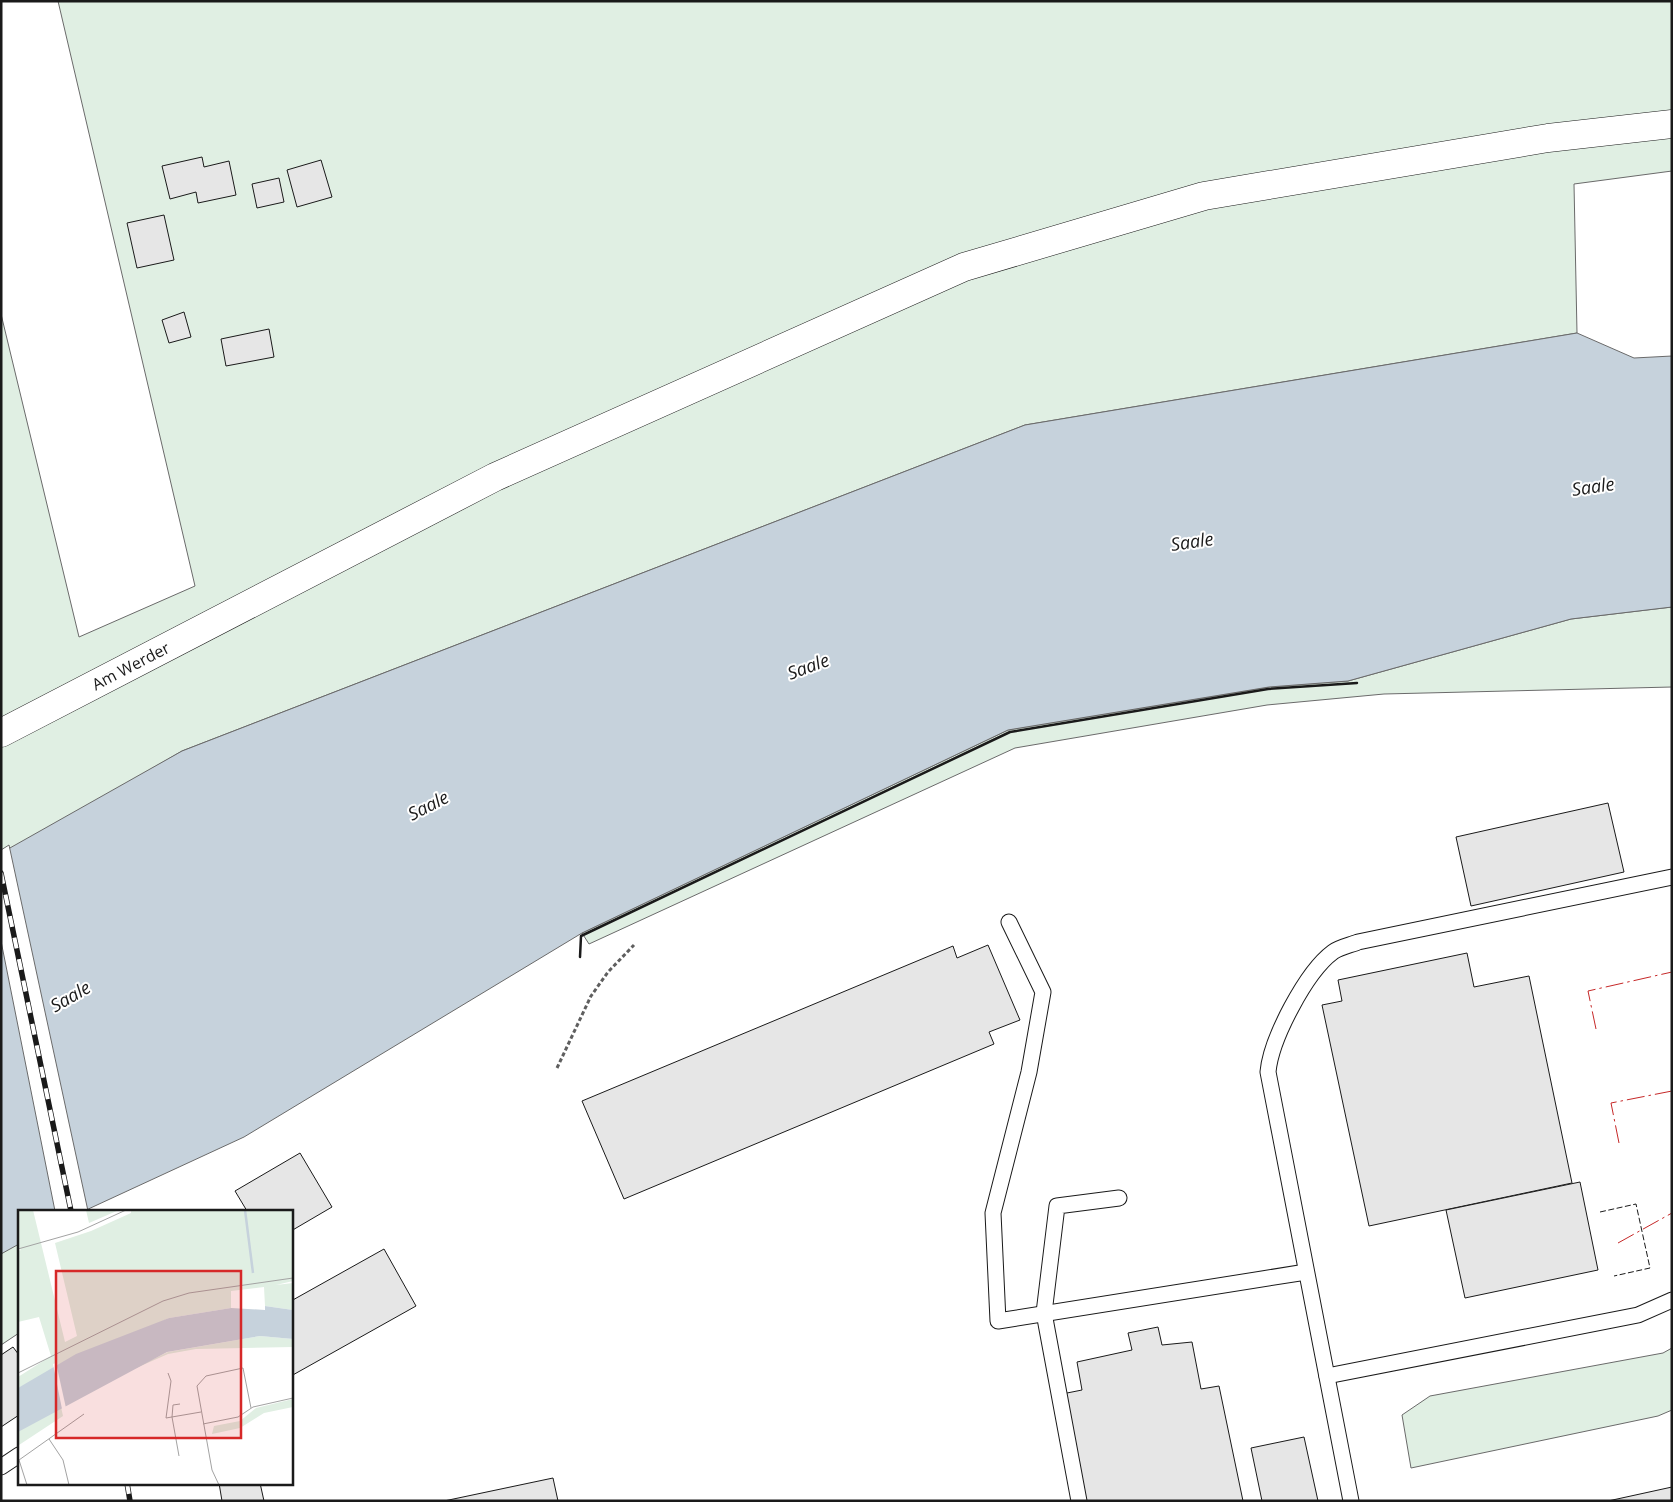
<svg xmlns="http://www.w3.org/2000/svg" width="1673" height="1502" font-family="'Open Sans',sans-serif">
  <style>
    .green { fill: #e0efe3; stroke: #6a6a6a }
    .water { fill: #c6d2dc; stroke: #6a6a6a }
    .pier { fill: #fff; stroke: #6a6a6a }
    .building { fill: #e6e6e6; stroke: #1a1a1a }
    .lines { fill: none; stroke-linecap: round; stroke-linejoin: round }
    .service-casing { stroke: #1a1a1a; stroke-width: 17 }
    .minor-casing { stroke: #1a1a1a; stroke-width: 29 }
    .path { stroke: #5f5f5f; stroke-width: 3; stroke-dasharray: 4 2.5; stroke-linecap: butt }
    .service { stroke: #fff; stroke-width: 15 }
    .minor { stroke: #fff; stroke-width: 28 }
    .rail-casing { stroke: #1a1a1a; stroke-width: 5.5 }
    .rail { stroke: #fff; stroke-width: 4; stroke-dasharray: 11; stroke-linecap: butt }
    .fence { stroke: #1a1a1a; stroke-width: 1; stroke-dasharray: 6 2.5; stroke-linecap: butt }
    .wall { stroke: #1a1a1a; stroke-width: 2.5 }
    .power { stroke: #c62828; stroke-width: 1; stroke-dasharray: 18 4 2.5 4; stroke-linecap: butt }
    .labels { text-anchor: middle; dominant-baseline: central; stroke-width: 4; stroke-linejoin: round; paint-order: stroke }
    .street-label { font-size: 16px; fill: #1a1a1a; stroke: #fff }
    .water-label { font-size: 18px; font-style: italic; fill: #1a1a1a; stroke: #fff }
    .inset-river { fill: none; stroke: #c6d2dc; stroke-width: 2.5 }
    .inset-road { fill: none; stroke: #a3a3a3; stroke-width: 1 }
    .view { fill: #d62828; fill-opacity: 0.15; stroke: #d62828; stroke-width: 2.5 }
    .inset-edge { fill: none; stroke: #1a1a1a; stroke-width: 2.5 }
  </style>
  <rect width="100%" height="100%" fill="#fff"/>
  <g class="green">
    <polygon points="58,1 1672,1 1672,171 1574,184 1577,333 1025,425 182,751 1,857 1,314 79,637 195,586"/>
    <polygon points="1672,607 1672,687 1384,694 1267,705 1015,748 589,944 582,933 1008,730 1269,687 1348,681 1571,619"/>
    <polygon points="19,1242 19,1333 1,1345 1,1250"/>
    <polygon points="1672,1348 1672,1410 1658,1416 1411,1468 1402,1415 1430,1396 1663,1353"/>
  </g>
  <polygon class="water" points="1577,333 1634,358 1672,356 1672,607 1571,619 1348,681 1269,687 1008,730 582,933 244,1137 84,1211 19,1211 19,1244 1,1254 1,853 182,751 1025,425"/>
  <polygon class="pier" points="9,845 88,1211 55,1211 1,941 1,850"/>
  <g class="building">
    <polygon points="202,157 204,167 229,161 236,195 198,203 196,192 170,199 162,166"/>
    <polygon points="321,160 332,197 297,207 287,170"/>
    <polygon points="279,178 284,202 257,208 252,184"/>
    <polygon points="164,215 174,260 137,268 127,223"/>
    <polygon points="184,312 191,337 169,343 162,320"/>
    <polygon points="269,329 274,357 226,366 221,339"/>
    <polygon points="1608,803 1624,872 1471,906 1456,837"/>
    <polygon points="988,945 1020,1020 989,1032 994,1044 624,1199 582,1101 953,946 957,958"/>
    <polygon points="1467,953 1474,987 1529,976 1572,1183 1369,1226 1322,1005 1342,1001 1338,980"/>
    <polygon points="300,1153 332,1207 291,1231 291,1211 247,1211 235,1191"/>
    <polygon points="1580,1182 1598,1270 1465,1298 1446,1210"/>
    <polygon points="384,1249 416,1306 291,1376 291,1301"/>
    <polygon points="1158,1327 1162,1345 1192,1342 1201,1389 1219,1386 1243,1501 1081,1501 1062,1394 1082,1390 1077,1362 1132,1350 1128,1333"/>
    <polygon points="13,1347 19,1355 19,1415 1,1427 1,1355"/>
    <polygon points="1304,1437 1318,1501 1262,1501 1251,1448"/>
    <polygon points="553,1478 558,1501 444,1501"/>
    <polygon points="219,1483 260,1483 264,1501 222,1501"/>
    <polygon points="1672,1487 1672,1501 1608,1501"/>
  </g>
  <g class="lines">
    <defs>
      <g id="service">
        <polyline points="1009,922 1043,992 1029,1072 993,1213 998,1321 1306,1272"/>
        <polyline points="1327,1376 1638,1315 1672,1300"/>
        <polyline points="1,1467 19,1455"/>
        <polyline points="1079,1501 1044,1313 1057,1206 1119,1198"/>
        <path d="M1351,1501L1268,1072C1271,1039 1306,972 1333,952C1340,947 1351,945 1358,942L1672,877"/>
      </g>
      <g id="minor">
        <path id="s1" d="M1,733L495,477L964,267L1204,196L1548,138L1672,124"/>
      </g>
    </defs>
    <use href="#service" class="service-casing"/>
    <use href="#minor" class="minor-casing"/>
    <polyline class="path" points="557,1068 591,996 608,972 634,945"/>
    <use href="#service" class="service"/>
    <use href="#minor" class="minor"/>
    <defs>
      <g id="rail">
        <polyline points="1,873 71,1211"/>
        <polyline points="127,1483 130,1501"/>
      </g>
    </defs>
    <use href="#rail" class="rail-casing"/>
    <use href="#rail" class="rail"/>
    <polyline class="fence" points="1600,1212 1636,1204 1650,1268 1614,1276"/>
    <polyline class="wall" points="580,957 581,936 1010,732 1268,689 1357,683"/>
    <g class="power">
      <polyline points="1596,1029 1588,991 1672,972"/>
      <polyline points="1619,1143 1611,1103 1672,1091"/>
      <polyline points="1618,1243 1672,1213"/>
    </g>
  </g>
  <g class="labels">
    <g class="street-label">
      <text stroke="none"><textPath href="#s1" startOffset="146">Am Werder</textPath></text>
    </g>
    <g class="water-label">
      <text transform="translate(1593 486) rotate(-8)">Saale</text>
      <text transform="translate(1192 541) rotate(-8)">Saale</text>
      <text transform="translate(808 666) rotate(-20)">Saale</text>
      <text transform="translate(428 805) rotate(-27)">Saale</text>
      <text transform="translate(70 996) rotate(-30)">Saale</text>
    </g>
  </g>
  <g transform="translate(18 1210)">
    <rect width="275" height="275" fill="#fff"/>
    <path d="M0,0H15L47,132L59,126L37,33L73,21L113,3V0H275V71L258,75L275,73V100L247,96L246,77L213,81V98L151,108L0,178V167L33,146L21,107L0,112V41L3,40L0,37ZM68,0H101L71,13ZM242,126L275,129V137L178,139L150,144L102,165L150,142ZM275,189V197L246,203L222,218L194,224L196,216L222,211L238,198ZM43,197L45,206L1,235L0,218Z" fill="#e0efe3"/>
    <path d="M247,96L275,100V129L242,126L149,142L0,222V178L58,144L151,108L213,98L247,100Z" fill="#c6d2dc"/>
    <path d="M38,153L48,198L44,199L35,154Z" fill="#fff"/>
    <path class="inset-river" d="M227,0L235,63"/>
    <path class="inset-road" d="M0,39L60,22L108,0M0,163L145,91L171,83L275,68M150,163L153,171L148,208L183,202M185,214L220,207L235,197L275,188M31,229L45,250L51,275M161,246L154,207L155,195L162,194M9,275L1,250L66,204M201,275L194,260L179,176L188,166L225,158L233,198"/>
    <path class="view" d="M38,61H223V228H38Z"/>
    <rect width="275" height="275" class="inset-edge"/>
  </g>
  <rect width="1673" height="1502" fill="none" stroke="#1a1a1a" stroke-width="5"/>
</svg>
